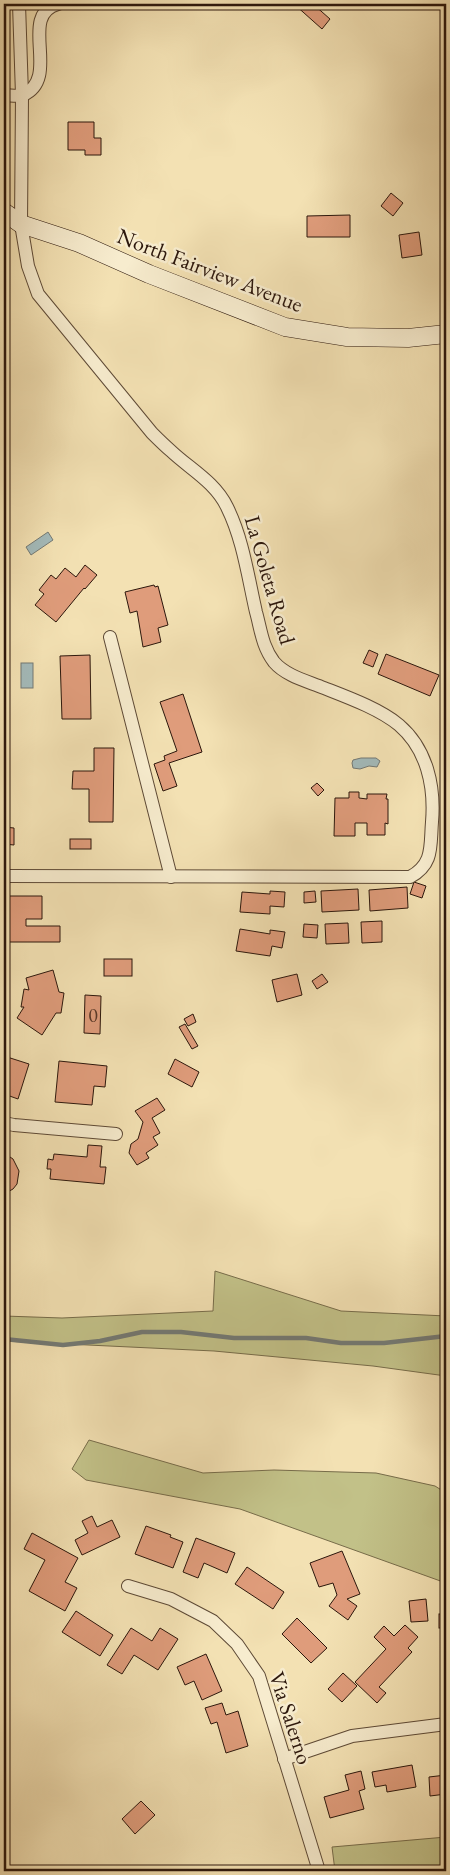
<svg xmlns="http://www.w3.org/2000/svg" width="450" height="1875" font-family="'EB Garamond',serif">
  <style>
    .green { fill: #c2c188; stroke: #776c4a }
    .water { fill: #a3baba; stroke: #737974 }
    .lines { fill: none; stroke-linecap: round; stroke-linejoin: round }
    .stream { stroke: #737974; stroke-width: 4.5 }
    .building { fill: #df9c7b; stroke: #2c170c }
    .street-casing { stroke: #5e4a36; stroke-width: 14 }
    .secondary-casing { stroke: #2c170c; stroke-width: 19 }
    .street { stroke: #f7ecce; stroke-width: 12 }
    .secondary { stroke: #f7ecce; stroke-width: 18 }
    .labels { text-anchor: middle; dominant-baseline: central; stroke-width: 5; stroke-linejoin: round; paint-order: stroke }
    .number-label { font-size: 20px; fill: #593828 }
    .street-label { font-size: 22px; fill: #2c170c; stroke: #f7ecce }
  </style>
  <rect width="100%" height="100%" fill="#f3e1b3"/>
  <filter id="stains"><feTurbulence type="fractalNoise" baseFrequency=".004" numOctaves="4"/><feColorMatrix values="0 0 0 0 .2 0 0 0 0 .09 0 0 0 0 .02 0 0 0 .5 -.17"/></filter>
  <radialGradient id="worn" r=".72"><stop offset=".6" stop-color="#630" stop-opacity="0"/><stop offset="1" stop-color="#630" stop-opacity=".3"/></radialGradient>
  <g class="green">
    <polygon points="215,1271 341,1311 446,1316 446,1376 373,1366 214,1351 4,1341 4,1316 62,1318 213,1311"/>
    <polygon points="89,1440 203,1473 274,1470 376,1473 435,1486 446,1493 446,1583 240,1509 86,1480 72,1469"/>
    <polygon points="446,1837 446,1871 335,1871 332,1847"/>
  </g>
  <g class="water">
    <polygon points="48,532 53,540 31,555 26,547"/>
    <rect x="21" y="663" width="12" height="25"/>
    <polygon points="361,758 376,758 380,761 377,767 369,766 360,769 353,768 352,763 353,760"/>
  </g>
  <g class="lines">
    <polyline class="stream" points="4,1339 63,1345 100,1341 142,1332 181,1332 234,1338 306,1338 341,1343 384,1343 446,1336"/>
  </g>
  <g class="building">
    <polygon points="294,4 313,4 330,19 322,29"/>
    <polygon points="68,122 94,122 94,138 101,138 101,155 85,155 85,150 68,150"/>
    <polygon points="391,193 403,203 393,216 381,206"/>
    <polygon points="350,215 350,237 307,237 307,216"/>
    <polygon points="419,232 422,255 402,258 399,235"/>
    <polygon points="85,565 97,575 85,589 84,588 56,622 35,605 44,594 39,590 51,575 56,579 65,568 76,577"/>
    <polygon points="154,585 155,587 158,586 168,625 158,628 161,642 143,647 137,611 130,613 125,592"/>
    <polygon points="369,650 378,654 373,667 363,663"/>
    <polygon points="386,654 439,675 430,696 378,674"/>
    <polygon points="90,655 91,719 62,719 60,656"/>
    <polygon points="183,694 202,752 169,763 177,786 163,791 154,764 165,760 164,756 177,751 160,702"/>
    <polygon points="94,748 114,748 113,822 89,822 89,789 72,789 73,771 94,771"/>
    <polygon points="317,783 324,790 318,796 311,788"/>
    <polygon points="349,792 359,792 359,798 367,799 367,794 387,794 386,799 388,799 388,824 385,823 385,835 367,835 367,823 355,823 355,836 334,836 335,798 349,798"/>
    <polygon points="4,827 14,828 14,845 4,844"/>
    <rect x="70" y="839" width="21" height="10"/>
    <polygon points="414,882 426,886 422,898 410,894"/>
    <polygon points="407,887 408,908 370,911 369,890"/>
    <polygon points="358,889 359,910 322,912 321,891"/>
    <polygon points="270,891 285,892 284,907 270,906 270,914 240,912 242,892 270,894"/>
    <polygon points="315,891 316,902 304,903 304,892"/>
    <polygon points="4,896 42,896 42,919 26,919 26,926 60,926 60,942 4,942"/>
    <polygon points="382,921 382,942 362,943 361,922"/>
    <polygon points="348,923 349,943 326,944 325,924"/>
    <polygon points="304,924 318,925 317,938 303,937"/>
    <polygon points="240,929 270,934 270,930 285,932 282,948 272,946 270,956 236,951"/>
    <rect x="104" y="959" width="28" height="17"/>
    <polygon points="53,970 59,992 64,993 61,1013 56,1013 42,1035 17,1018 24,1007 21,1007 24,989 29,990 26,978"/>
    <polygon points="297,974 302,995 277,1002 272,980"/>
    <polygon points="322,974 328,982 317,989 312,981"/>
    <polygon points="85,995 101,996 100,1034 84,1033"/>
    <polygon points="193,1014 196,1022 188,1026 184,1019"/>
    <polygon points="185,1024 198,1046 192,1049 179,1027"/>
    <polygon points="4,1056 29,1064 18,1099 4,1094"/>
    <polygon points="175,1059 199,1072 192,1087 168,1074"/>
    <polygon points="59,1061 107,1066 105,1087 94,1086 92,1105 55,1102"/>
    <polygon points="157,1098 165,1110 152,1118 160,1133 153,1137 158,1145 146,1153 149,1158 137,1165 129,1153 131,1144 138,1139 143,1122 135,1111"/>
    <polygon points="88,1145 102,1146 100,1167 106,1167 104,1184 50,1179 51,1169 47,1169 48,1159 53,1160 54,1154 87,1157"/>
    <polygon points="4,1153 13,1159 19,1171 17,1184 13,1189 4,1194"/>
    <polygon points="92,1516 97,1527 112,1520 120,1537 82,1555 75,1540 88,1533 82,1521"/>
    <polygon points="146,1526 171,1535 170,1537 183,1542 173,1568 135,1554"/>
    <polygon points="32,1533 78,1558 65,1582 77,1588 65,1611 29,1591 45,1560 24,1549"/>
    <polygon points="196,1538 235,1553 227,1573 204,1563 198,1578 183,1572"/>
    <polygon points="342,1551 360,1594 347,1599 357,1606 348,1620 329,1606 337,1595 333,1583 319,1587 310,1563"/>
    <polygon points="247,1567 284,1592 273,1609 235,1584"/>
    <polygon points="426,1599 428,1621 411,1622 409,1601"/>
    <polygon points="76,1611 113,1635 100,1656 62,1632"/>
    <rect x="439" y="1614" width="7" height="14"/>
    <polygon points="297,1618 327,1648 311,1663 282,1634"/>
    <polygon points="405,1625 418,1637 408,1648 412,1652 379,1687 386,1693 377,1703 355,1682 386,1649 374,1637 384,1626 394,1636"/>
    <polygon points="131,1628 152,1641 160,1628 178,1639 158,1670 134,1655 122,1674 107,1665"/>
    <polygon points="206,1654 222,1691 202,1700 194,1681 185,1685 177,1667"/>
    <polygon points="343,1673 357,1686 342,1702 328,1689"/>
    <rect x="442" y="1673" width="4" height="17"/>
    <polygon points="222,1703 226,1715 238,1711 248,1746 226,1753 217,1722 211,1724 205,1708"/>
    <polygon points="412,1765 416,1787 387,1792 386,1785 375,1787 372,1772"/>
    <polygon points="361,1771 365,1789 359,1791 364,1809 330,1818 324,1797 349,1790 345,1775"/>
    <polygon points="446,1775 446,1794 430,1796 429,1777"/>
    <polygon points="141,1801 155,1815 135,1834 122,1819"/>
    <polygon points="4,1867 27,1868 27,1871 4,1871"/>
  </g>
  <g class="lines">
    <defs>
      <g id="street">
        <path d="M4,95C10,95 18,97 23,95C62,78 17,15 58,4"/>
        <polyline points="110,637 171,877"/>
        <path d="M4,876L410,877C434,864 430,846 432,822C435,786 427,749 399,725C380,709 347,697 324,688C307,681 286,676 274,662C262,646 261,630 256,612C248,577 243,539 227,507C215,482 190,469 171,451C164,445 158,439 152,433L38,294L28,266L21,224L22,95L19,4"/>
        <polyline points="4,1123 14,1125 116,1134"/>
        <polyline points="128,1586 171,1599 213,1621 237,1644 259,1676 319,1871"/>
        <polyline points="284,1759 352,1736 446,1724"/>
      </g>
      <polyline id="secondary" points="4,212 21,224 79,243 149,274 285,327 347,337 408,338 446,334"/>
    </defs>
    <use href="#street" class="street-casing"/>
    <use href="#secondary" class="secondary-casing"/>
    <use href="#street" class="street"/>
    <use href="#secondary" class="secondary"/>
  </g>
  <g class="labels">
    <g class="number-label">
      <text x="93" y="1015">0</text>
    </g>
    <g class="street-label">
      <text transform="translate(210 270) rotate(21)">North Fairview Avenue</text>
      <text transform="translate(270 580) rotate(74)">La Goleta Road</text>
      <text transform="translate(291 1718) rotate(72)">Via Salerno</text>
    </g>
  </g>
  <rect width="450" height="1875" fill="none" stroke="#f3e1b3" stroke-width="20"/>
  <rect x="5" y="5" width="440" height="1865" fill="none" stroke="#2c170c" stroke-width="2.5"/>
  <rect x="10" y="10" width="430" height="1855" fill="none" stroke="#2c170c"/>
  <rect width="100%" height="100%" filter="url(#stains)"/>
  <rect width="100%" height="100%" fill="url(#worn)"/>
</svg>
